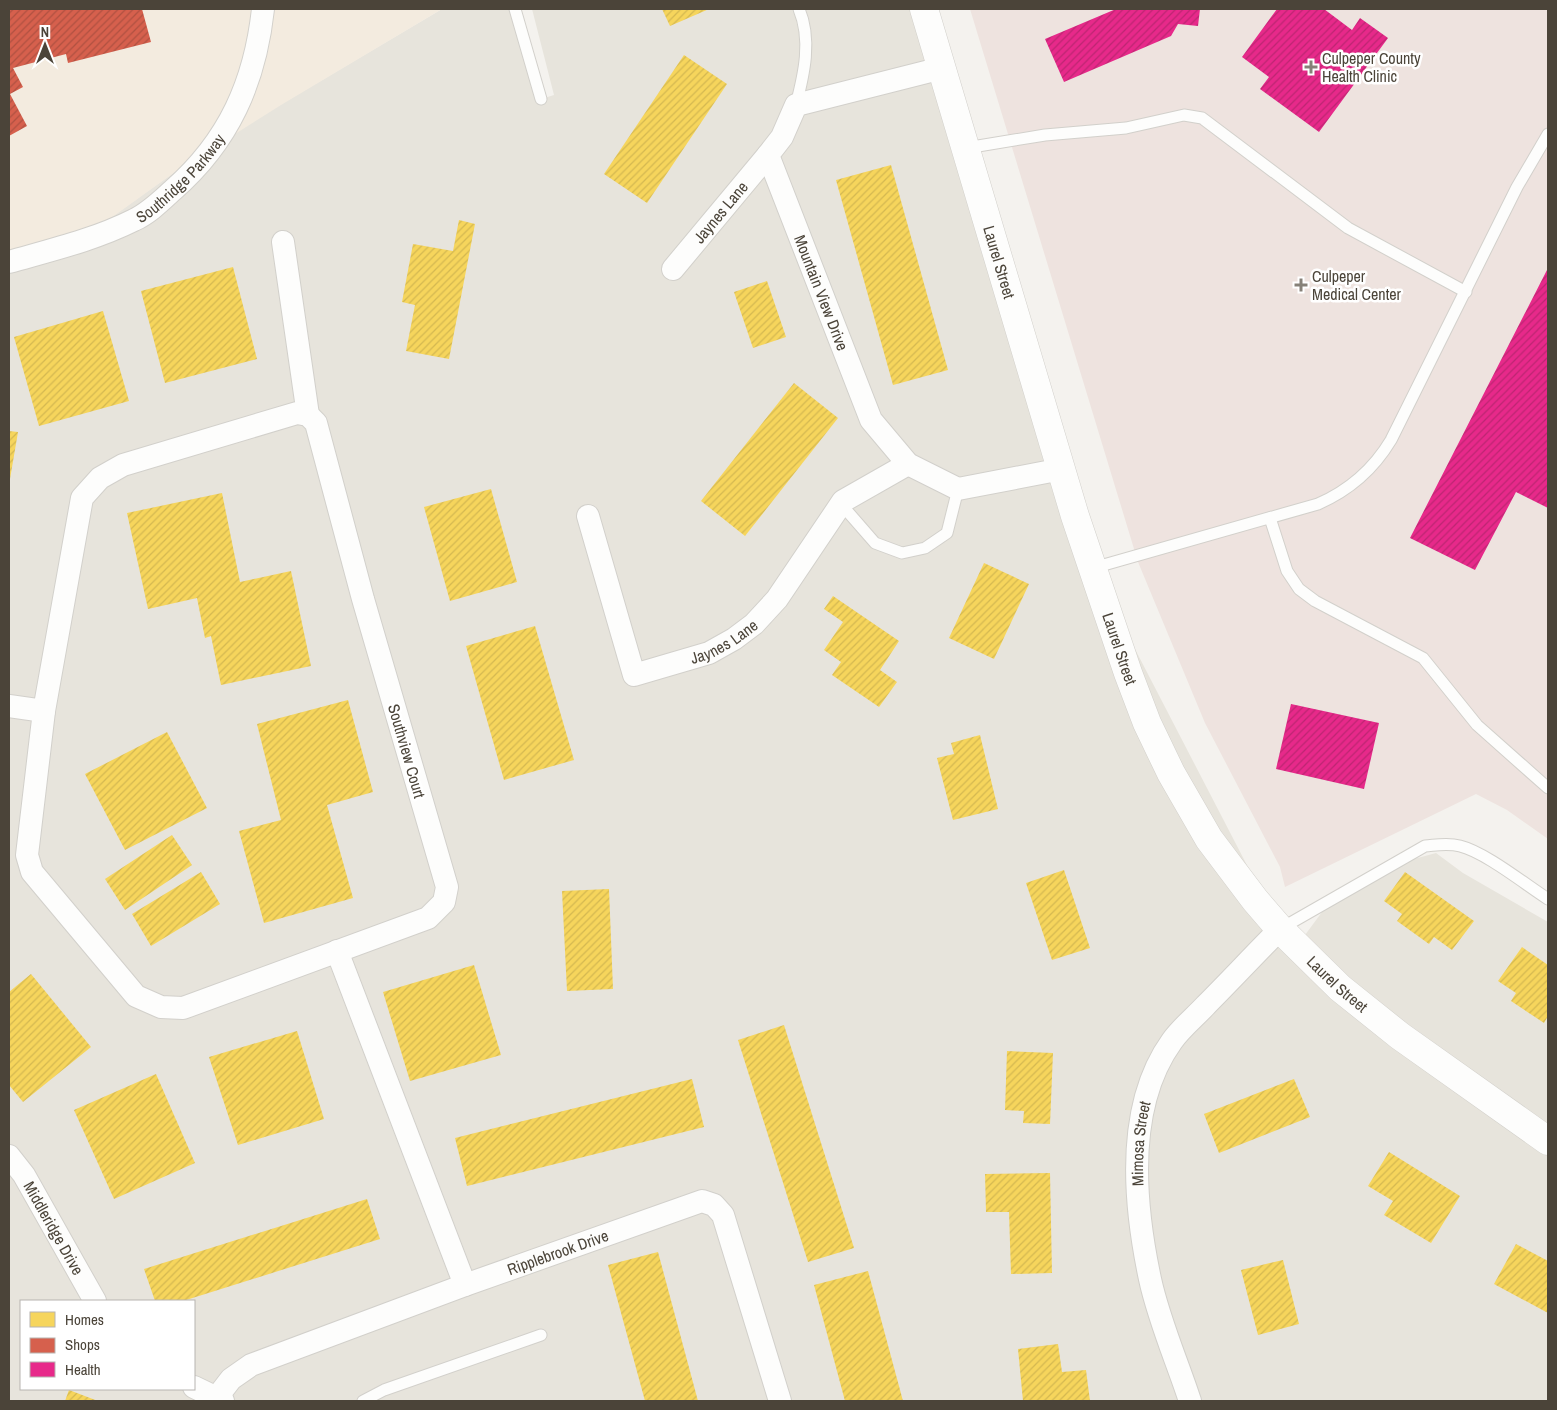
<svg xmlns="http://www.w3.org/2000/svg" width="1557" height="1410" font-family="'Archivo Narrow',sans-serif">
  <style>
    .residential { fill: #e7e4dc; fill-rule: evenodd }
    .commercial { fill: #f3ebdf }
    .medical { fill: #eee3df }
    .homes { fill: url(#homes-hatch) }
    .shops { fill: url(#shops-hatch) }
    .health { fill: url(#health-hatch) }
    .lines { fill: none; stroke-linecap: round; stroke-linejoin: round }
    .service-casing { stroke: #d2d0cb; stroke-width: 13 }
    .minor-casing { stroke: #d2d0cb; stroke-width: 24 }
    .tertiary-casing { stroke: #d2d0cb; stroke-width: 29 }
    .service { stroke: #fdfdfc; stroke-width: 11 }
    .minor { stroke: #fdfdfc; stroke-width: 22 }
    .tertiary { stroke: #fdfdfc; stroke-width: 28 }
    .poi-dot { fill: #868178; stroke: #fff; stroke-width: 2 }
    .labels { text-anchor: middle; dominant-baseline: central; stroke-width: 5; stroke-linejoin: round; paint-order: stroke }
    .poi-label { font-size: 16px; fill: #4b4439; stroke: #fff; text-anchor: start }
    .street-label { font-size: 16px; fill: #4b4439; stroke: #fff }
  </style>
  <defs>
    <pattern id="homes-hatch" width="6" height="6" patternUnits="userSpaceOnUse" patternTransform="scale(1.25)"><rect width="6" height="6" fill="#f6d55c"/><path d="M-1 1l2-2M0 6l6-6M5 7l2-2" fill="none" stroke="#d4b851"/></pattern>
    <pattern id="shops-hatch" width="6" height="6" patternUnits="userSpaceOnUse" patternTransform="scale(1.25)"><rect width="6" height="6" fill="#d6604d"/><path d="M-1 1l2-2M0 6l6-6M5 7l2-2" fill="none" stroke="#b05141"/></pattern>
    <pattern id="health-hatch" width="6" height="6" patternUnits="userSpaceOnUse" patternTransform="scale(1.25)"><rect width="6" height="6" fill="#e7298a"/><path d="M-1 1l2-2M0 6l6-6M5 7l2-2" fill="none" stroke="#bd2572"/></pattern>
  </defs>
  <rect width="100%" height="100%" fill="#f4f2ee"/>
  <path class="residential" d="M442,9H515L541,99L554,95L532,9H924L1093,568L1280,929L1305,935L1325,908L1414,859L1436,853L1463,873L1548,922V1401H9V267L72,245L217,142ZM21,1301H194V1389H21Z"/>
  <polygon class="commercial" points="9,9 442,9 281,105 175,172 72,246 9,267"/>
  <polygon class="medical" points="970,9 1548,9 1548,839 1507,810 1476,794 1285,887 1280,867 1205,723 1138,562"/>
  <g class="homes">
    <polygon points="662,9 709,9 670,26"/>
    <polygon points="684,55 727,84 647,203 604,174"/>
    <polygon points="891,165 948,370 893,385 836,180"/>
    <polygon points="459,220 475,224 449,359 406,351 415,305 402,302 413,244 453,251"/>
    <polygon points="233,267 257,359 165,383 141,291"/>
    <polygon points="767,281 786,337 753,348 734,292"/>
    <polygon points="103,311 129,401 39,426 14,337"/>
    <polygon points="794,383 838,418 745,536 701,501"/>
    <polygon points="9,431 18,432 10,479 9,479"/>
    <polygon points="491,489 517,582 450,601 424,507"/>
    <polygon points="222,493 240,582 291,571 311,666 221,685 211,636 205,638 197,598 148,609 127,513"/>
    <polygon points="984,563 1029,584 994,659 949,638"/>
    <polygon points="833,596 899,641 880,670 897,682 879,707 832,675 841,662 824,650 843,622 824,609"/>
    <polygon points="535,626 574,760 504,780 466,646"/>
    <polygon points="348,700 373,792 327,805 353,898 264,923 239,831 281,820 257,724"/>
    <polygon points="167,732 207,808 125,850 85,774"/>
    <polygon points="980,735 998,809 953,820 937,758 954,754 951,743"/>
    <polygon points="172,835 192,865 125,910 105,879"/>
    <polygon points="1064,870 1090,948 1052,960 1026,883"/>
    <polygon points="201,872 220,904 151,946 132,914"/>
    <polygon points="1405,872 1474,921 1452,950 1434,937 1429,944 1397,921 1402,914 1384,901"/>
    <polygon points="609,889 613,989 567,991 562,891"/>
    <polygon points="1522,947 1548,965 1548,1016 1544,1023 1511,1001 1516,993 1498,981"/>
    <polygon points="474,965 501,1055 410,1081 383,992"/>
    <polygon points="31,974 91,1047 23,1102 9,1085 9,992"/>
    <polygon points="784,1025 854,1248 808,1262 738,1040"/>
    <polygon points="297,1031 324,1119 238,1145 209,1057"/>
    <polygon points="1007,1051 1053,1053 1050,1124 1023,1123 1024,1111 1005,1110"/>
    <polygon points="156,1074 195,1163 114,1199 74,1110"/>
    <polygon points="692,1079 704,1127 467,1186 455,1138"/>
    <polygon points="1294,1079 1310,1117 1219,1153 1204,1114"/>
    <polygon points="1389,1152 1460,1196 1431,1243 1384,1215 1393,1201 1368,1186"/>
    <polygon points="1050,1173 1052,1273 1011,1274 1009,1212 986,1212 985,1174"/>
    <polygon points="367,1199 380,1239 183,1301 155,1301 144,1269"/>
    <polygon points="1516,1244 1548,1261 1548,1313 1494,1284"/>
    <polygon points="658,1252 698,1401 645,1401 608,1265"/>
    <polygon points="1283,1260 1299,1324 1258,1335 1241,1270"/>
    <polygon points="868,1271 903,1401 845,1401 814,1285"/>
    <polygon points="1058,1344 1062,1372 1086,1370 1090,1401 1023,1401 1018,1349"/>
    <polygon points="69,1390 98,1401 65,1401"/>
  </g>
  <polygon class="shops" points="9,9 142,9 151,42 68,63 66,54 13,68 23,87 10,94 27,126 9,136"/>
  <g class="health">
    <polygon points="1116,9 1200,9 1198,26 1178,24 1171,36 1064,82 1045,39"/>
    <polygon points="1277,9 1324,9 1352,30 1360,18 1388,38 1319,132 1260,89 1269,77 1242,57"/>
    <polygon points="1548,268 1548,508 1516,492 1475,570 1410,538"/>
    <polygon points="1291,704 1379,723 1364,789 1276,769"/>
  </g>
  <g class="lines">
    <defs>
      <g id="service">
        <polyline points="515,9 541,99"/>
        <path d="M796,105C804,74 812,40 799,9"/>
        <polyline points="966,148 1045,135 1126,128 1184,115 1202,118 1348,228 1466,292"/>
        <polyline points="841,504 875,543 902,553 925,548 947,533 958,489"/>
        <polyline points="1270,518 1287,571 1299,589 1315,601 1423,658 1477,725 1548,788"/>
        <path d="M1093,568L1318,504C1350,490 1373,470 1391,440L1517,187L1548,134"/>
        <path d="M1280,929L1425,846C1438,845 1448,843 1460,846C1485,852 1526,885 1548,899"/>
        <polyline points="363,1401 384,1390 541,1335"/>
      </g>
      <g id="minor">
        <path id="s1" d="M942,68L796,105L782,137L768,155L871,420L908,464L958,489L1062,469"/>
        <polyline points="283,242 308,415"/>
        <path id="s2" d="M9,262C51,250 94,240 134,220C149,213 161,201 173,190C229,141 255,82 263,9"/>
        <path id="s3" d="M673,269L768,155"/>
        <polygon points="297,413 308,415 316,423 363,599 447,887 444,902 428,918 183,1008 161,1007 136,996 32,872 27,855 44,711 82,498 100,478 123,465"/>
        <path id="s4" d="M588,516L634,675L709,653L734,639L754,624L777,599L843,501L908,464"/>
        <polyline points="9,706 44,711"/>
        <polyline points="337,951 465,1285"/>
        <path id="s5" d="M9,1156L24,1175L95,1301"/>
        <polyline points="194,1387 223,1401"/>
        <path id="s6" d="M214,1401L231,1379L251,1365L465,1285L702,1201L714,1205L723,1215L780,1401"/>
        <path id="s7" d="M1190,1401C1177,1361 1159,1321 1150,1279C1134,1204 1125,1106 1172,1041C1181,1028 1195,1017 1206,1005C1231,980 1255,954 1280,929"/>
      </g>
      <g id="tertiary">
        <path id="s8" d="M924,9L1075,516L1128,673L1147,723L1171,773L1209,839L1255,900L1280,929L1340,988L1400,1036L1548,1141"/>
      </g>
    </defs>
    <use href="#service" class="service-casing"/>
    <use href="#minor" class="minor-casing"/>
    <use href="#tertiary" class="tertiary-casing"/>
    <use href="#service" class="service"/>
    <use href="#minor" class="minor"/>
    <use href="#tertiary" class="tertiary"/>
  </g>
  <g class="poi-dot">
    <path d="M1308.5 59.5h5v5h5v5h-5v5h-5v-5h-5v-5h5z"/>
    <path d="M1298.5 277.5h5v5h5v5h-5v5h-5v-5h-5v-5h5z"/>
  </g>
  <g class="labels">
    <g class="poi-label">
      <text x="1322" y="58">Culpeper County<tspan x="1322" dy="18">Health Clinic</tspan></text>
      <text x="1312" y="276">Culpeper<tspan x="1312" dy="18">Medical Center</tspan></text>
    </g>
    <g class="street-label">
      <text stroke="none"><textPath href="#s2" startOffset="195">Southridge Parkway</textPath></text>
      <text stroke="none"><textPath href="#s3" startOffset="74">Jaynes Lane</textPath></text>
      <text stroke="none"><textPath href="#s8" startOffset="264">Laurel Street</textPath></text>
      <text stroke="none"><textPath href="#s1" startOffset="356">Mountain View Drive</textPath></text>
      <text stroke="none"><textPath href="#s4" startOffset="262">Jaynes Lane</textPath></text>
      <text stroke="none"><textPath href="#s8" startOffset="669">Laurel Street</textPath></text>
      <text transform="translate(407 751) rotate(74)">Southview Court</text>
      <text stroke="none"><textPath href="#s8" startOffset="1074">Laurel Street</textPath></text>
      <text stroke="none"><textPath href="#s7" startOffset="265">Mimosa Street</textPath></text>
      <text stroke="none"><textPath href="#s5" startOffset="85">Middleridge Drive</textPath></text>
      <text stroke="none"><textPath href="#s6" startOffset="379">Ripplebrook Drive</textPath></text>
    </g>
  </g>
  <rect width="1557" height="1410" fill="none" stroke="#4b4439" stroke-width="20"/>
  <rect x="20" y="1300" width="175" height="90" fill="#ffffff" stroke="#b7b4b0"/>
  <rect x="30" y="1312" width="25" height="15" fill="#f6d55c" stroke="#b7b4b0"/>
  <text x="65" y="1325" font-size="15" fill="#4b4439">Homes</text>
  <rect x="30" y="1338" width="25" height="15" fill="#d6604d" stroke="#b7b4b0"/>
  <text x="65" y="1350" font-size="15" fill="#4b4439">Shops</text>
  <rect x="30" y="1362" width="25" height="15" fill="#e7298a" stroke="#b7b4b0"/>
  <text x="65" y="1375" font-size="15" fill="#4b4439">Health</text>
  <g transform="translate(45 45)" stroke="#ffffff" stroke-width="4" paint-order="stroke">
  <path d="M0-4L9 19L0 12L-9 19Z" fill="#4b4439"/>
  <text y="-8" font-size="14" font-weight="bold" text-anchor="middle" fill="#4b4439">N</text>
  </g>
</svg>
